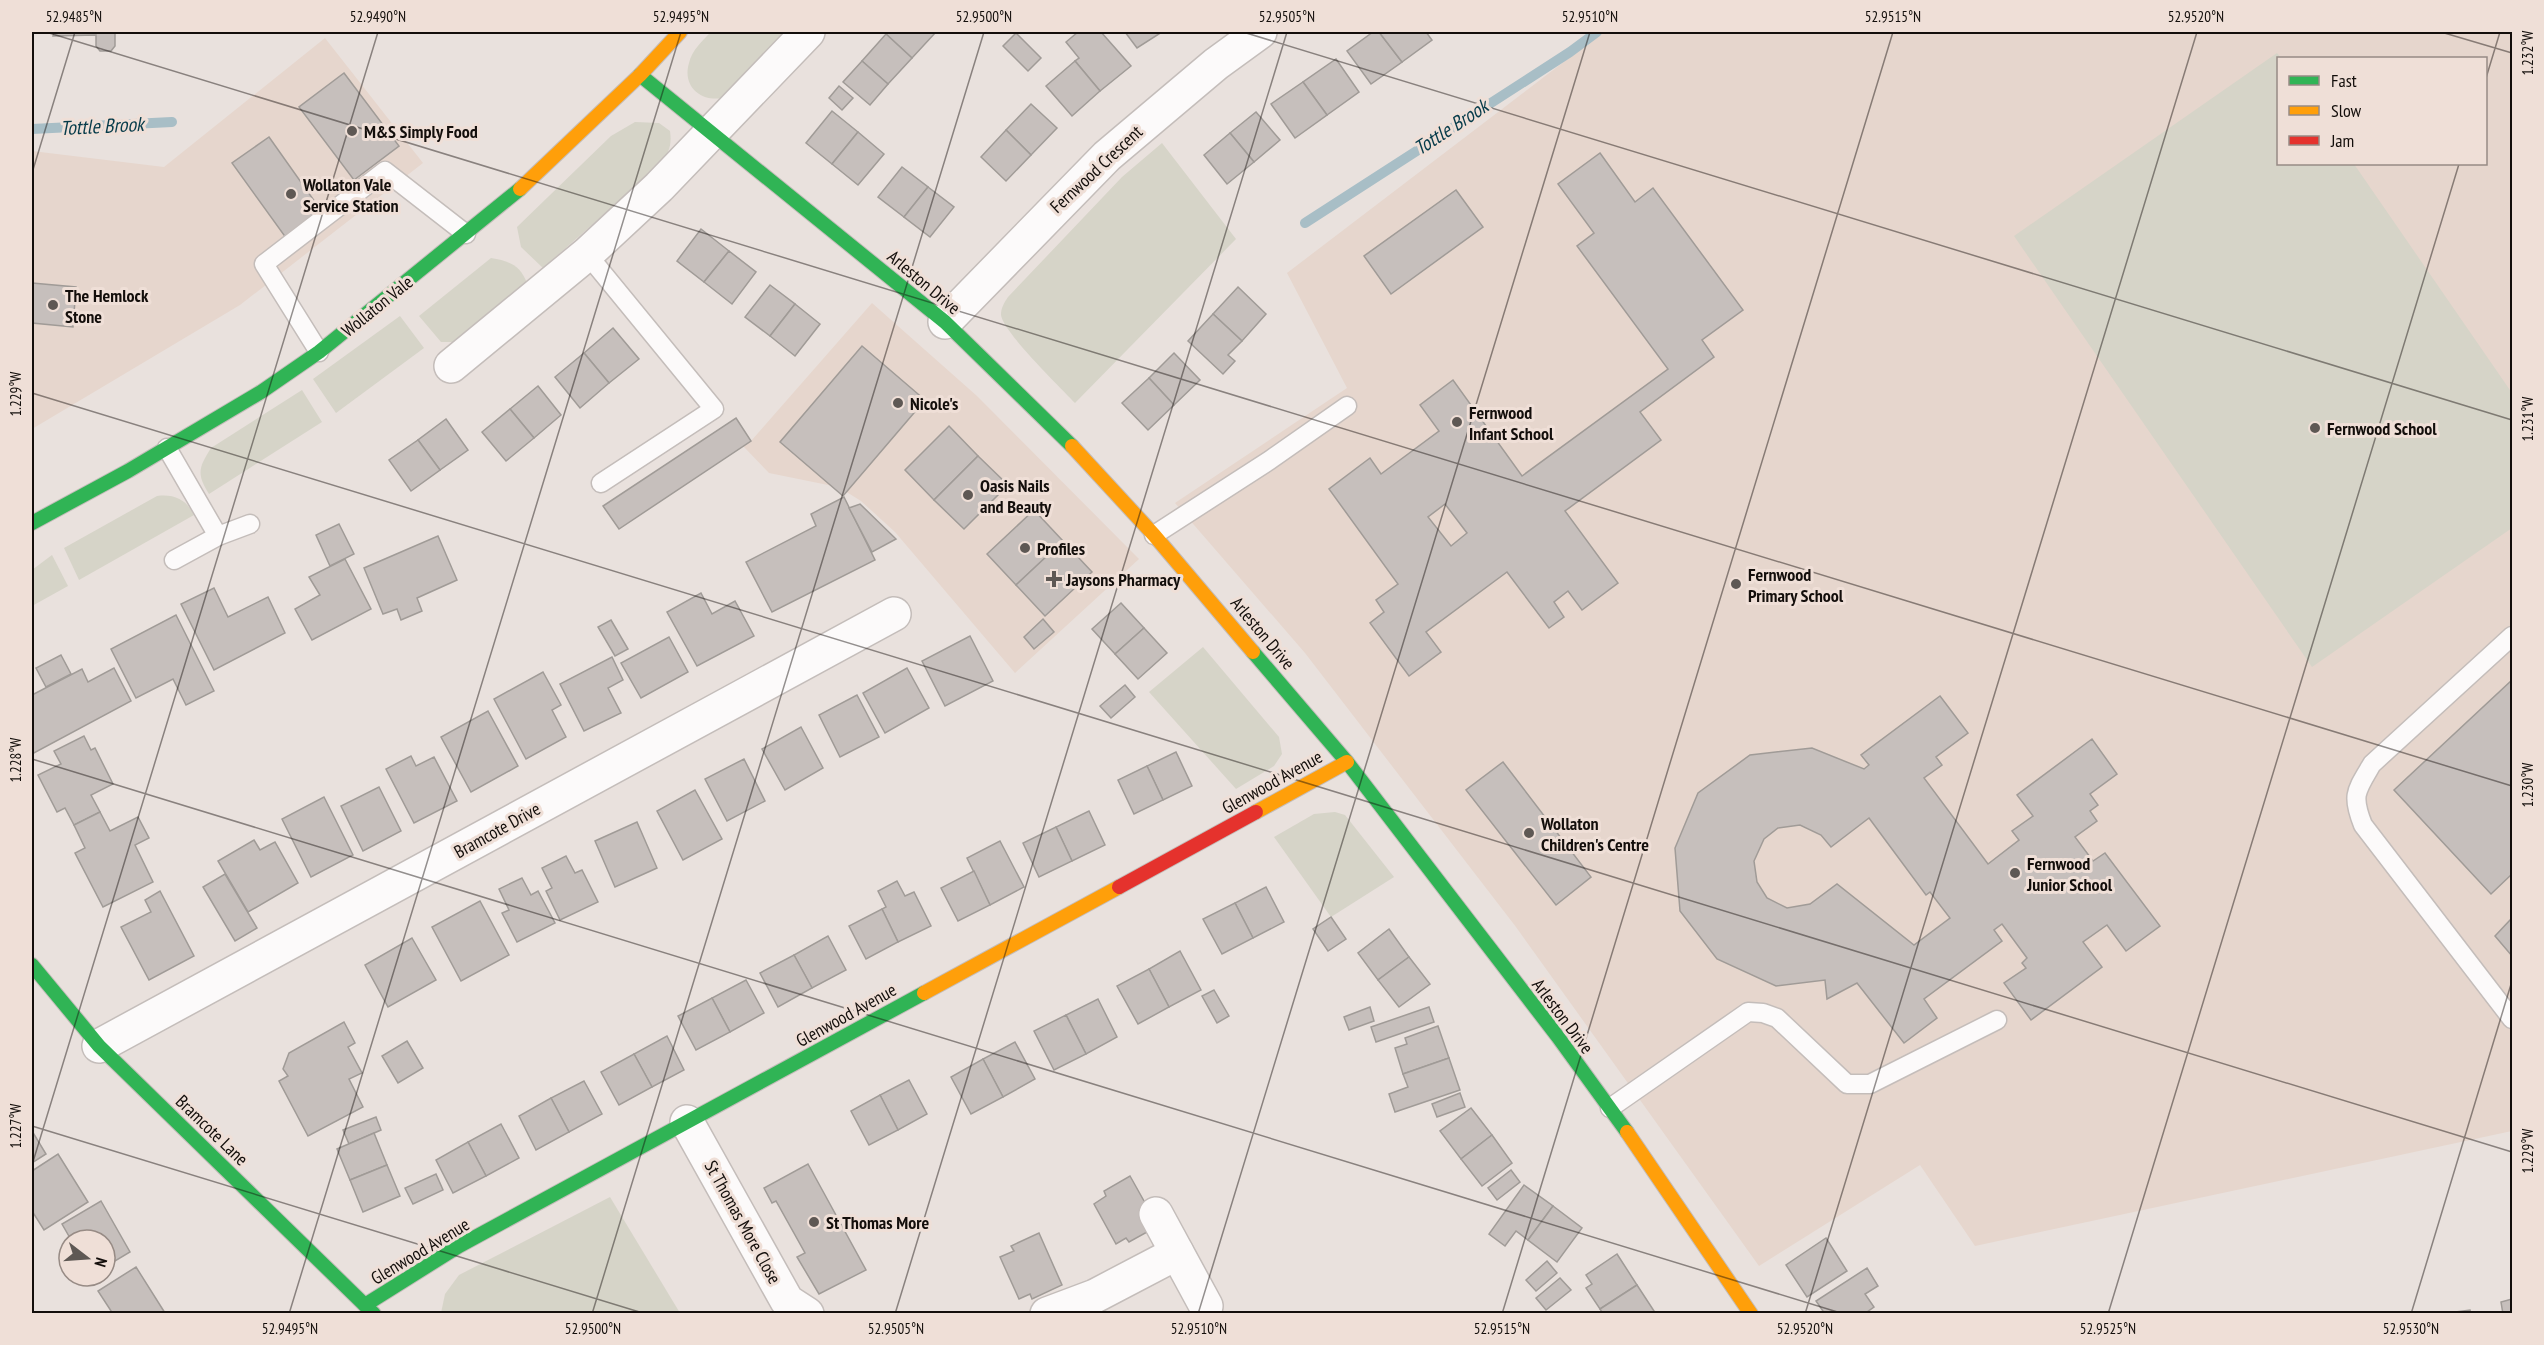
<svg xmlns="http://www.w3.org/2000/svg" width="2544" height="1345" font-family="'PT Sans Narrow',sans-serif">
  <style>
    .built { fill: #e6d6cd; fill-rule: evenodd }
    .green { fill: #d6d4c8 }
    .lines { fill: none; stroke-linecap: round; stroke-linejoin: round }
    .stream { stroke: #a8bec6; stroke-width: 10 }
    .building { fill: #c6bfbc; stroke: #a09b97; stroke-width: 1.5; fill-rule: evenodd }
    .lane-casing { stroke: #c4bdba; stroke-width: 21 }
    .street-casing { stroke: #c4bdba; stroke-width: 36 }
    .fast-casing { stroke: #c4bdba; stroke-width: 16 }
    .slow-casing { stroke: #c4bdba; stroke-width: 16 }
    .jam-casing { stroke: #c4bdba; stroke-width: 16 }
    .lane { stroke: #fcfafa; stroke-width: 18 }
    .street { stroke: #fcfafa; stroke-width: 33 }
    .fast { stroke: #30b455; stroke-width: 14 }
    .slow { stroke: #ff9f0a; stroke-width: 14 }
    .jam { stroke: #e5322d; stroke-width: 14 }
    .ticks { fill: none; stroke: #130e0b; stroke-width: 1.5; stroke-opacity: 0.45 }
    .poi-dot { fill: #5e5854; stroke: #efdfd7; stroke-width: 2 }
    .labels { text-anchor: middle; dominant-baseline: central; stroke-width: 6; stroke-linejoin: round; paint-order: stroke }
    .poi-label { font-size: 18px; font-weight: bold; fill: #130e0b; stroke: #efdfd7; text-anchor: start }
    .street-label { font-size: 18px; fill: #130e0b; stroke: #efdfd7 }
    .water-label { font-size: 20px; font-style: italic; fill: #063b4a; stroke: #efdfd7 }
    .neatline { fill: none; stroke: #130e0b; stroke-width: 2 }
    .ticks-label { font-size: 15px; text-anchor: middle; fill: #130e0b }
  </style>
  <rect width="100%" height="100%" fill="#e9e1dd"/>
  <g class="built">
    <path d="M1603,32H2512V1131L1975,1246L1920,1165L1759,1266L1516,927L1305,653L1175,503L1347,388L1287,273ZM2278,58H2486V164H2278Z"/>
    <polygon points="325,38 423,163 240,305 32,429 32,151 164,167"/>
    <polygon points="872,303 977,396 1139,559 1015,673 895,532 861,501 845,491 828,485 769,473 743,446 751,441"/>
  </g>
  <g class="green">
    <path d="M711,32H788L729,96C707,105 681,90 689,63C692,50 703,40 711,32Z"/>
    <polygon points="2277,53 2281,58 2278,58 2278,164 2354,164 2512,393 2512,528 2312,667 2014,236"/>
    <path d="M635,122L659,123L670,131C672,145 669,152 661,164L543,268L521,247L517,227L611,136Z"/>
    <path d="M1162,143L1236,239L1075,403C1061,388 1003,332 1001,315C1001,308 1004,303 1008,297L1122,177Z"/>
    <path d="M491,258C509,261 520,265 527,283L453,342H441L419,316Z"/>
    <polygon points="400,316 424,348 336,413 313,379"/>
    <path d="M302,390L322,422L209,494C196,474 199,467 211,448Z"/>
    <path d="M157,496C174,494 186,499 194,515L79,580L64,548Z"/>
    <polygon points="52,555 68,586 32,606 32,570"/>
    <polygon points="1203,647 1279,737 1282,754 1274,766 1236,789 1149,692"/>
    <polygon points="1335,812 1345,815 1394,877 1331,917 1274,837 1314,814"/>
    <polygon points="610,1197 680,1313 441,1313 445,1294 459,1275"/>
  </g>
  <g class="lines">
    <g class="stream">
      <polyline points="32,129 172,122"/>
      <polyline points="1305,223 1570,52 1597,32"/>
    </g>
  </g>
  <g class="building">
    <polygon points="54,32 115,32 115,46 111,51 100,51 96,46 96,35 53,36"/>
    <polygon points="889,32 936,32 912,58 886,34"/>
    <polygon points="1078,32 1101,32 1131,66 1100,91 1075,61 1079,58 1066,42"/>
    <polygon points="1125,32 1162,32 1137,48"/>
    <polygon points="1373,32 1379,32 1402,62 1371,84 1347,51"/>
    <polygon points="1379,32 1426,32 1432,40 1402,62"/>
    <polygon points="1016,33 1041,58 1028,71 1003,46"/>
    <polygon points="886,34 912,58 888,84 862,61"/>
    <polygon points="1336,59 1359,92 1327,115 1303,82"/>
    <polygon points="862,61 888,84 870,105 843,82"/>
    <polygon points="1075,61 1100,91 1072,116 1046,86"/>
    <polygon points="344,73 399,146 354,180 299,107"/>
    <polygon points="1303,82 1327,115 1295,138 1271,104"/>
    <polygon points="839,86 853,98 842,110 829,98"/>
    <polygon points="1031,104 1057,128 1031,155 1006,130"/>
    <polygon points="832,111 858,132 832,164 806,143"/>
    <polygon points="1256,112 1280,140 1254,162 1230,133"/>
    <polygon points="1006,130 1031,155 1006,181 981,157"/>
    <polygon points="858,132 884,154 858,185 832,164"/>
    <polygon points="1230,133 1254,162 1227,184 1204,155"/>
    <polygon points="269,137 325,216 289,242 232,163"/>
    <path d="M1600,153L1635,202L1653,188L1743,310L1702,340L1714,357L1640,412L1661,440L1565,511L1618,583L1582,610L1568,591L1554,602L1564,617L1549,628L1507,572L1426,632L1441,652L1409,676L1370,623L1384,612L1376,600L1398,584L1329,489L1370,458L1381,474L1439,431L1420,405L1453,380L1522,476L1668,369L1577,246L1594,233L1558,184ZM1445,504L1467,533L1451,546L1428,517Z"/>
    <polygon points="902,167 928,187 904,217 878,197"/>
    <polygon points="928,187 954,207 930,237 904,217"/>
    <polygon points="1456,190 1483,227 1391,294 1364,256"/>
    <polygon points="701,229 729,251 704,282 677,261"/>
    <polygon points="729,251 756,272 732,304 704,282"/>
    <polygon points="32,283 76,287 73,327 32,323"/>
    <polygon points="770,285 795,304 770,336 745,317"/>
    <polygon points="1238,287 1266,314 1242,341 1213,314"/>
    <polygon points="795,304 820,324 795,356 770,336"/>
    <polygon points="1213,314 1242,341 1228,355 1235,361 1223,374 1188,341"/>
    <polygon points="613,328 639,359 609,383 584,353"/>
    <polygon points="862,346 925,400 843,496 780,442"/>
    <polygon points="584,353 609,383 580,408 555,377"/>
    <polygon points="1174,353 1200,380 1174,405 1149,378"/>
    <polygon points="1149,378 1174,405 1148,430 1122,403"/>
    <polygon points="538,386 561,415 534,438 510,409"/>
    <polygon points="510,409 534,438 506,461 482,432"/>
    <polygon points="736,418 751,441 619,529 603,506"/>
    <polygon points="446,419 468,450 440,470 418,440"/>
    <polygon points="949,426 978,456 934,500 905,470"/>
    <polygon points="418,440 440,470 411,491 389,460"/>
    <polygon points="978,456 1008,485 964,529 934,500"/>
    <polygon points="844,497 875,560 772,612 746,562 816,526 811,514"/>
    <polygon points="860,504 896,539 872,552 849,508"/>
    <polygon points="1034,510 1063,541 1016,585 987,554"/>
    <polygon points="339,524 354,554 330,566 316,535"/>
    <polygon points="438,536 457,580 417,598 422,611 401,620 397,609 383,614 364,568"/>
    <polygon points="1063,541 1092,572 1045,616 1016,585"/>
    <polygon points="345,559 371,609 312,640 295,609 320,595 309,577"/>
    <polygon points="214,588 228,617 268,597 285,633 214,670 181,604"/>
    <polygon points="701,593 712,614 735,601 754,636 697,666 667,612"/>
    <polygon points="1121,603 1144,628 1115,654 1092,629"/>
    <polygon points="176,615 214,691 186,705 173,679 136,698 111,649"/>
    <polygon points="1043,619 1054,632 1034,649 1024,637"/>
    <polygon points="611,620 628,649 615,656 598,627"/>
    <polygon points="1144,628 1167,653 1138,679 1115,654"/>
    <polygon points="970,636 993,681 945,706 922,661"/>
    <polygon points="669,637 688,672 641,698 621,663"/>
    <polygon points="61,655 71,674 46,687 36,668"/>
    <polygon points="612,657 623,680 608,688 621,713 584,731 560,684"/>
    <polygon points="114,668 131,701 32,754 32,695 82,669 88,682"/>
    <polygon points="907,668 929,708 885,733 863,693"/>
    <polygon points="543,672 561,705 552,710 566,737 526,759 494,699"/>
    <polygon points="2512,680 2512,874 2491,894 2394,790"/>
    <polygon points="1125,685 1135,697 1111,718 1100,706"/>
    <polygon points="857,695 879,737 840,757 819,715"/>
    <path d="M1940,696L1968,733L1936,757L1942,765L1924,778L1988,864L2019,840L2012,831L2033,816L2017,795L2092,739L2117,774L2090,794L2098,805L2090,811L2097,821L2075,837L2093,861L2105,853L2160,926L2126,951L2107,925L2083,942L2102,967L2031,1020L2004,983L2026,968L2022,963L2027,958L2002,924L1994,930L2002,941L1924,999L1937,1018L1904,1043L1857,983L1827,999L1825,980L1776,986L1717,959L1680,911L1675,848L1698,793L1750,755L1812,748L1864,769L1869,765L1861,755ZM1869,818L1926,895L1930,892L1950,918L1914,945L1837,884L1810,904L1787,908L1767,898L1757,882L1754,861L1764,839L1778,828L1800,825L1821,835L1831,847Z"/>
    <polygon points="488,711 518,766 471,792 441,737"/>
    <polygon points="801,727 823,768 785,790 762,749"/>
    <polygon points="84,736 91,750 95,748 113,784 91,795 100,812 74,825 65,808 57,812 38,775 61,764 54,751"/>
    <polygon points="1176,752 1192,786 1163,800 1147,766"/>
    <polygon points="411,756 416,766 434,757 457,801 414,823 386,769"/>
    <polygon points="744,759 765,801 727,821 705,779"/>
    <polygon points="1503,762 1591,877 1556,905 1466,790"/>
    <polygon points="1147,766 1163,800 1134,814 1118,780"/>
    <polygon points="379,787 401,831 363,851 341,806"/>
    <polygon points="695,790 722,839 683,860 657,811"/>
    <polygon points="324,797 353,855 311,877 282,819"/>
    <polygon points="1089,811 1105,845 1072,861 1056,827"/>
    <polygon points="100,812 110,831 138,817 149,838 135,845 153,882 103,907 75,853 85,848 74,825"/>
    <polygon points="637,822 657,868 615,887 595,841"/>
    <polygon points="1056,827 1072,861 1039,877 1023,843"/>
    <polygon points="254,840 260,850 275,842 298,883 248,912 218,861"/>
    <polygon points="1000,841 1024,887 990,905 967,858"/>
    <polygon points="566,856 575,873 582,870 598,902 560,920 546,891 552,888 542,868"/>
    <polygon points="974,871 990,905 958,921 941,888"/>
    <polygon points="225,874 257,928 235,941 203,887"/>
    <polygon points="522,878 531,895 538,891 555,923 517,942 502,913 509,910 499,889"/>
    <polygon points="897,881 905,896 914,892 931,926 898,942 882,909 886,907 878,891"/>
    <polygon points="1266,887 1284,922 1253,938 1235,903"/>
    <polygon points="160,891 194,956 149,980 121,927 151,912 145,900"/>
    <polygon points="480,901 509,955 461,981 432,927"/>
    <polygon points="1235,903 1253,938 1222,954 1203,919"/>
    <polygon points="882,909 898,942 866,959 849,926"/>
    <polygon points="1331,917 1346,939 1328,951 1313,929"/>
    <polygon points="2512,918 2512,956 2495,936"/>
    <polygon points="1389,929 1409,957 1378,980 1358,953"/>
    <polygon points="828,936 846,970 812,988 794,955"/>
    <polygon points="412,938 436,980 388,1007 365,965"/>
    <polygon points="1180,951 1201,990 1169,1007 1149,969"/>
    <polygon points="794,955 812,988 778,1007 760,973"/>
    <polygon points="1409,957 1430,984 1399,1007 1378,980"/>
    <polygon points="1149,969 1169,1007 1138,1024 1117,986"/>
    <polygon points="746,980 764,1013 730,1032 712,998"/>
    <polygon points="1214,990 1229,1016 1217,1023 1202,996"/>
    <polygon points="712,998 730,1032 696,1050 678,1016"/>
    <polygon points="1098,999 1117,1037 1086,1054 1066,1015"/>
    <polygon points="1370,1007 1374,1021 1349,1030 1344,1017"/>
    <polygon points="1429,1007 1434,1022 1376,1042 1371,1027"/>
    <polygon points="1066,1015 1086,1054 1054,1070 1034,1031"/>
    <polygon points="344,1022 355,1043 348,1047 362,1073 349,1079 363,1107 308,1136 279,1081 288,1076 283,1069 289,1053"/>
    <polygon points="1438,1026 1449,1058 1403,1074 1395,1048 1407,1044 1405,1038"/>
    <polygon points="667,1036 684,1070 652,1087 634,1054"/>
    <polygon points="407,1041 423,1068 398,1083 382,1056"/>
    <polygon points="1015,1042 1035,1079 1003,1097 983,1059"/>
    <polygon points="634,1054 652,1087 619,1105 601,1072"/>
    <polygon points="1449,1058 1460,1090 1395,1112 1389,1094 1408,1087 1403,1074"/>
    <polygon points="983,1059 1003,1097 971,1114 951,1077"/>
    <polygon points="909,1080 927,1114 898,1130 880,1095"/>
    <polygon points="584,1081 602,1114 569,1132 551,1098"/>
    <polygon points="1460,1093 1465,1107 1437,1117 1432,1104"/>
    <polygon points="880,1095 898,1130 869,1145 851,1111"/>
    <polygon points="551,1098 569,1132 536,1150 519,1116"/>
    <polygon points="1471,1108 1492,1135 1461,1159 1440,1131"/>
    <polygon points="376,1117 381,1130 349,1144 343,1130"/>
    <polygon points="501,1124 519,1158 486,1176 468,1142"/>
    <polygon points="32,1131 46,1154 32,1163"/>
    <polygon points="374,1133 387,1165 350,1180 337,1149"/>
    <polygon points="1492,1135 1512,1163 1482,1186 1461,1159"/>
    <polygon points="468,1142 486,1176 453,1193 436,1160"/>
    <polygon points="58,1154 88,1202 44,1230 32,1211 32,1171"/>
    <polygon points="808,1164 866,1270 819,1294 797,1257 805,1253 776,1201 772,1203 764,1188"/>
    <polygon points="387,1165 400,1196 363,1212 350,1180"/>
    <polygon points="1511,1170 1520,1182 1497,1200 1488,1188"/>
    <polygon points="436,1174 443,1190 413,1204 405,1188"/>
    <polygon points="1130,1176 1158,1226 1129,1242 1126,1238 1116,1244 1094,1204 1106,1196 1104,1191"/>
    <polygon points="1524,1185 1553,1206 1528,1240 1516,1231 1505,1246 1489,1234"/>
    <polygon points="101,1201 130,1252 105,1267 105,1240 69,1240 69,1248 65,1242 70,1238 62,1224"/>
    <polygon points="1553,1206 1582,1228 1557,1262 1528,1240"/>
    <polygon points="1039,1233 1062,1285 1032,1299 1030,1294 1019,1299 1000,1257 1014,1251 1011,1246"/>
    <polygon points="1826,1238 1847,1271 1807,1297 1786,1265"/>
    <polygon points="1617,1254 1637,1285 1600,1309 1586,1288 1592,1284 1586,1275"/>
    <polygon points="1547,1261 1557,1273 1536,1291 1526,1280"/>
    <polygon points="136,1267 165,1313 164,1314 113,1314 98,1291"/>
    <polygon points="1867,1268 1878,1286 1865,1294 1874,1307 1864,1314 1825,1314 1816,1301"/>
    <polygon points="1560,1278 1571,1290 1546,1310 1536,1298"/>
    <polygon points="1637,1285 1656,1314 1603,1314 1600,1309"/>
    <polygon points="2512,1299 2512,1314 2503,1314 2501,1302"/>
    <polygon points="2470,1310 2471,1314 2456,1314 2456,1312"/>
  </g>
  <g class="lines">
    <defs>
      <g id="lane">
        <polyline points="587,254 714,409 601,483"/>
        <polyline points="319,352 264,264 385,171 466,234"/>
        <polyline points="167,448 218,536"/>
        <polyline points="1154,535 1270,460 1347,406"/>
        <polyline points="174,560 218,536 250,524"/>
        <path d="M2512,636L2372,764C2356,791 2351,795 2363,825L2512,1019"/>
        <polyline points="1610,1108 1748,1012 1763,1013 1777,1018 1847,1084 1870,1084 1997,1020"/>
      </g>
      <g id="street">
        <polyline points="945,322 1107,156 1216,64 1260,32"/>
        <polyline points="451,366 587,254 659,187 808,32"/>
        <polyline points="99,1046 894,614"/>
        <polyline points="687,1122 787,1301 807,1314"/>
        <polyline points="1156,1214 1206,1306"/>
        <polyline points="1047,1314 1095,1296 1177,1253"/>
      </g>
      <g id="fast">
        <polyline points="640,75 945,322 1072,446"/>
        <polyline points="32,523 128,471 261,392 319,352 520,189"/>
        <polyline points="1253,652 1347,762 1558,1037 1627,1132"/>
        <polyline points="32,965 99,1046 374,1314"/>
        <polyline points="365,1305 459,1246 924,993"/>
      </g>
      <g id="slow">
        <polyline points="520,189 640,75 680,32"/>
        <polyline points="1072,446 1154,535 1253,652"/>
        <polyline points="1256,812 1347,762"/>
        <polyline points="924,993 1119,887"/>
        <polyline points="1627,1132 1751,1314"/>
      </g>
      <polyline id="jam" points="1119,887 1256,812"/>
    </defs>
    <use href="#lane" class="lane-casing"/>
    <use href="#street" class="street-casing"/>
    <use href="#fast" class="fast-casing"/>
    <use href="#slow" class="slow-casing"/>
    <use href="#jam" class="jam-casing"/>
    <use href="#lane" class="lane"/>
    <use href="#street" class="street"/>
    <use href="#fast" class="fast"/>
    <use href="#slow" class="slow"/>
    <use href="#jam" class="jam"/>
  </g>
  <path class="ticks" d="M46,32L2512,786M1243,32L2512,420M2441,32L2512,53M2486,78L2500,32M32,173L75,32M32,393L2512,1152M32,759L1844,1314M32,1126L646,1314M32,1165L378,32M289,1314L681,32M592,1314L984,32M895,1314L1287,32M1198,1314L1590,32M1502,1314L1893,32M1805,1314L2197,32M2108,1314L2459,164M2411,1314L2512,981"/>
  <g class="poi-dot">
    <circle cx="352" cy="131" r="6"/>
    <circle cx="291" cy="194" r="6"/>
    <circle cx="53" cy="305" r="6"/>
    <circle cx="898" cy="403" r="6"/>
    <circle cx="1457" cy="422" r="6"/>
    <circle cx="2315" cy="428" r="6"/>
    <circle cx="968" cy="495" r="6"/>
    <circle cx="1025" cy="548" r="6"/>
    <path d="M1051 570h6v6h6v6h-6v6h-6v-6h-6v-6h6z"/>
    <circle cx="1736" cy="584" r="6"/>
    <circle cx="1529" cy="833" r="6"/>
    <circle cx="2015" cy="873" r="6"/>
    <circle cx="814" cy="1222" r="6"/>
  </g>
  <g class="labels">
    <g class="poi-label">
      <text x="364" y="131">M&amp;S Simply Food</text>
      <text x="303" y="184">Wollaton Vale<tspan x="303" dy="21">Service Station</tspan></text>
      <text x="65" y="295">The Hemlock<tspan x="65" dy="21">Stone</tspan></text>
      <text x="910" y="403">Nicole's</text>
      <text x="1469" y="412">Fernwood<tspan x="1469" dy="21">Infant School</tspan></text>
      <text x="2327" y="428">Fernwood School</text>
      <text x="980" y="485">Oasis Nails<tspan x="980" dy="21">and Beauty</tspan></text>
      <text x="1037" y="548">Profiles</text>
      <text x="1748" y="574">Fernwood<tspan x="1748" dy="21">Primary School</tspan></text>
      <text x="1066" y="579">Jaysons Pharmacy</text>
      <text x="1541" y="823">Wollaton<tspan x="1541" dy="21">Children's Centre</tspan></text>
      <text x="2027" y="863">Fernwood<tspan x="2027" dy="21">Junior School</tspan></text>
      <text x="826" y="1222">St Thomas More</text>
    </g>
    <g class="street-label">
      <text transform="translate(1096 169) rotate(-43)">Fernwood Crescent</text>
      <text transform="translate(924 282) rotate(40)">Arleston Drive</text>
      <text transform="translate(377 306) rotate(-39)">Wollaton Vale</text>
      <text transform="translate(1263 633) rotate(50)">Arleston Drive</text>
      <text transform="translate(1272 782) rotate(-29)">Glenwood Avenue</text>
      <text transform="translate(497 830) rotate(-29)">Bramcote Drive</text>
      <text transform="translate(846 1015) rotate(-29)">Glenwood Avenue</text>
      <text transform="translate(1563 1016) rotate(53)">Arleston Drive</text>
      <text transform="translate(212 1130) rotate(44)">Bramcote Lane</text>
      <text transform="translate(743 1222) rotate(61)">St Thomas More Close</text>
      <text transform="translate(420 1251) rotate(-31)">Glenwood Avenue</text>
    </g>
    <g class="water-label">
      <text transform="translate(102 126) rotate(-3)">Tottle Brook</text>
      <text transform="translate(1451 127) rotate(-33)">Tottle Brook</text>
    </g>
  </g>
  <rect width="2544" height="1345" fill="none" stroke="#efdfd7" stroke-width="66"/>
  <rect x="2277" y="57" width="210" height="108" fill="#efdfd7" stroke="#978b85" stroke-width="1.5"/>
  <rect x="2289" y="76" width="30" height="9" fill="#30b455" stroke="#978b85" stroke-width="1.5"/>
  <text x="2331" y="87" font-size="18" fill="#130e0b">Fast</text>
  <rect x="2289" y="106" width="30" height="9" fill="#ff9f0a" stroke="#978b85" stroke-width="1.5"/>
  <text x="2331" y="117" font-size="18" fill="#130e0b">Slow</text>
  <rect x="2289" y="136" width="30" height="9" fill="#e5322d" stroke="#978b85" stroke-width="1.5"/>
  <text x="2331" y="147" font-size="18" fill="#130e0b">Jam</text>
  <g transform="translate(87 1258) rotate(107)"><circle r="28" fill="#efdfd7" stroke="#978b85" stroke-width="1.5"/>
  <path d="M0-4.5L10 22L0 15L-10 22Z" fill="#5e5854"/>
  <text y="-9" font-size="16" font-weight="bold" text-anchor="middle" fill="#130e0b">N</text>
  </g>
  <rect x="33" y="33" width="2478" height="1279" class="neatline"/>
  <g class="ticks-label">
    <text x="74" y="22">52.9485°N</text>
    <text x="378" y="22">52.9490°N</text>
    <text x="681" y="22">52.9495°N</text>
    <text x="984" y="22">52.9500°N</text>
    <text x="1287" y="22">52.9505°N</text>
    <text x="1590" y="22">52.9510°N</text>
    <text x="1893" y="22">52.9515°N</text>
    <text x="2196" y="22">52.9520°N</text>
    <text transform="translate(2528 53) rotate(-90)" y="5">1.232°W</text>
    <text transform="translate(16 394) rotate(-90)" y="5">1.229°W</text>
    <text transform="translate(2528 419) rotate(-90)" y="5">1.231°W</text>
    <text transform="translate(16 760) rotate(-90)" y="5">1.228°W</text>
    <text transform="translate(2528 785) rotate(-90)" y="5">1.230°W</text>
    <text transform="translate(16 1126) rotate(-90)" y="5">1.227°W</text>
    <text transform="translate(2528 1151) rotate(-90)" y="5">1.229°W</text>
    <text x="290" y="1334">52.9495°N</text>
    <text x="593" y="1334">52.9500°N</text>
    <text x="896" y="1334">52.9505°N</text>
    <text x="1199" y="1334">52.9510°N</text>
    <text x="1502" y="1334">52.9515°N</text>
    <text x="1805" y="1334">52.9520°N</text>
    <text x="2108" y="1334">52.9525°N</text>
    <text x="2411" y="1334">52.9530°N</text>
  </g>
</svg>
